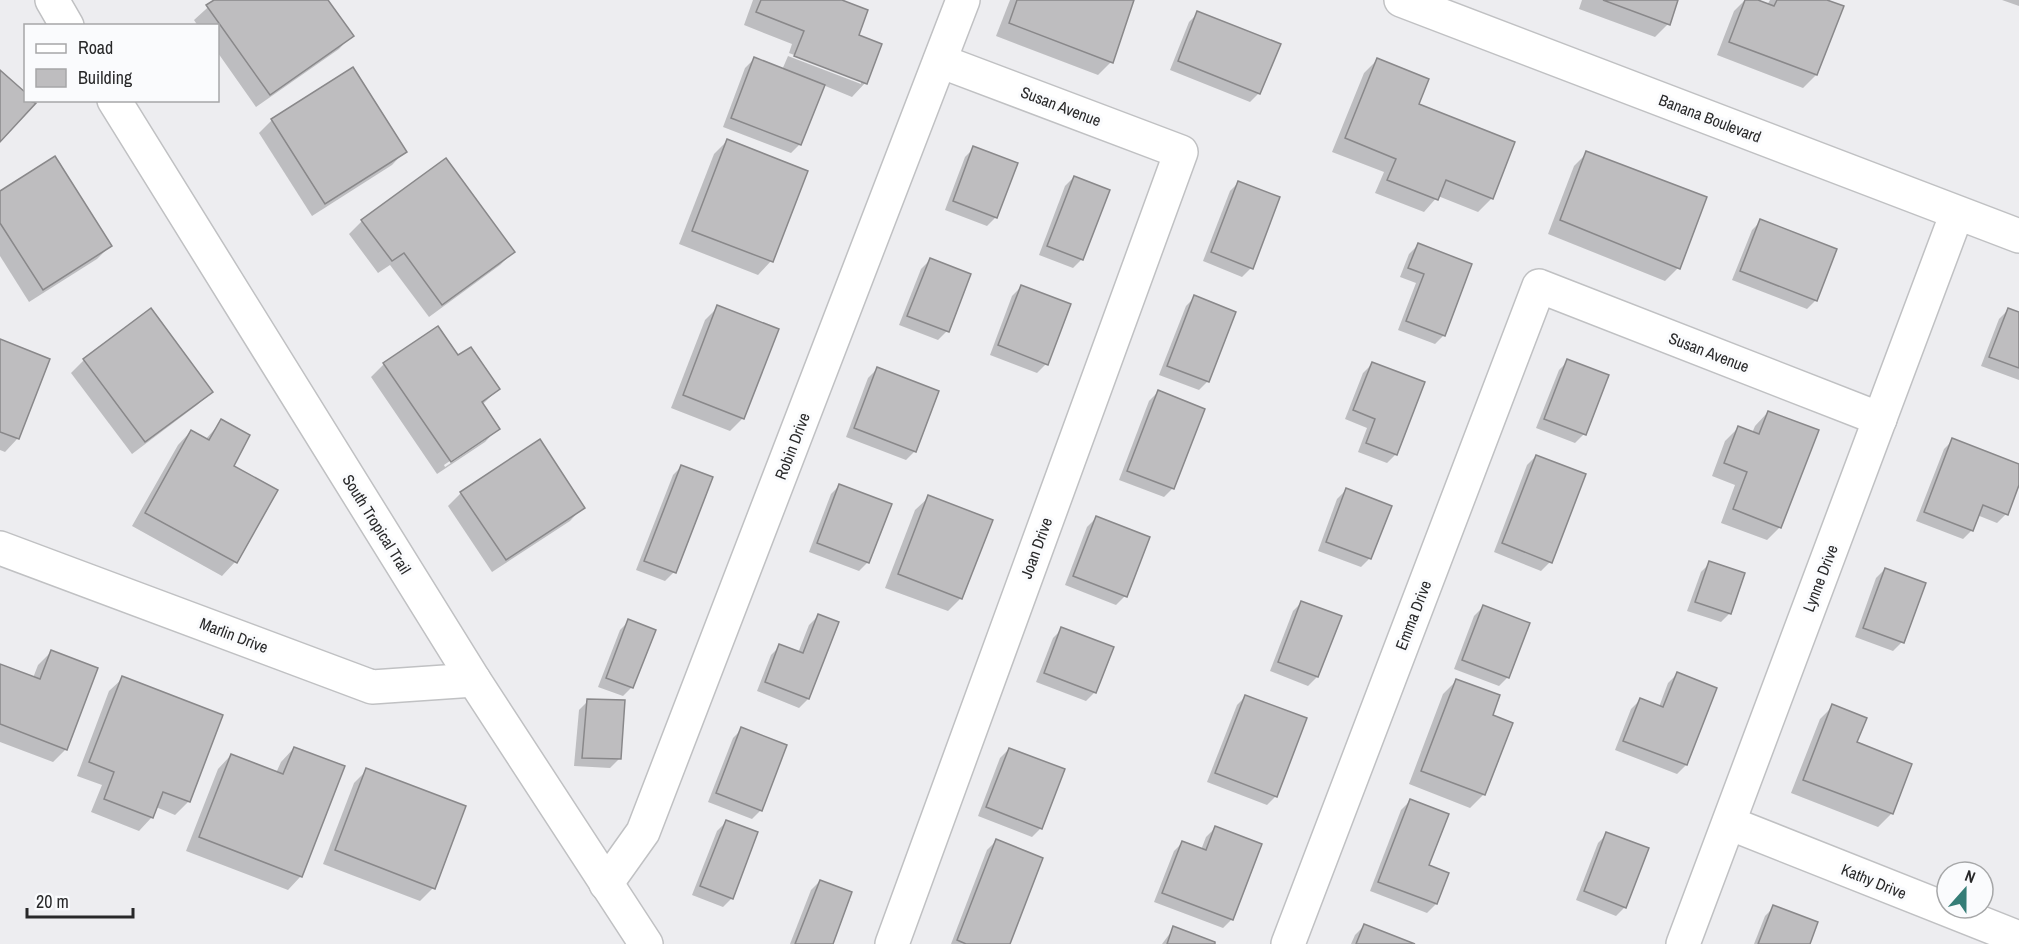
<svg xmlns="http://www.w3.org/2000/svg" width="2019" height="944" font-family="'Archivo Narrow',sans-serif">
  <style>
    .shadow { fill: #0003; fill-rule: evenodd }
    .building { fill: #bebdbf; stroke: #89888a; stroke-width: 1.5 }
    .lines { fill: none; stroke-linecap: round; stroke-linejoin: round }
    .minor-casing { stroke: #c0c1c3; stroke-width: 36 }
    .minor { stroke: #fff; stroke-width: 33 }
    .labels { text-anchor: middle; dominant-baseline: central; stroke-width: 6; stroke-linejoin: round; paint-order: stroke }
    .street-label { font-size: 16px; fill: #282829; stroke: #fafbfd }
  </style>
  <rect width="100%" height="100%" fill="#ededf0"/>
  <g class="shadow">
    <polygon points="216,0 327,0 352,35 339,49 256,107 218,53 218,26 198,26 194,20"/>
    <polygon points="753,0 838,0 857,36 880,45 865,83 852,97 823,85 800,144 791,153 723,127 745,68 754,59 782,70 788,56 861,84 861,80 789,53 792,44 744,25"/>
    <polygon points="1010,0 1132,0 1111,62 1098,75 996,36"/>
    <polygon points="1582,0 1677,0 1668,24 1655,37 1579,9"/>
    <polygon points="1745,0 1767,5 1770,0 1823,0 1816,75 1803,88 1717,55 1734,11"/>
    <polygon points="2002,0 2019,0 2019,6"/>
    <polygon points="1198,13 1259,93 1250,102 1170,70 1189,22"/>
    <polygon points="1377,60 1417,105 1492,198 1478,212 1438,196 1424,212 1375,193 1384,172 1332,152 1364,73"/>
    <polygon points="272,120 405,151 392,165 312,216 259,133"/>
    <polygon points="727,141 771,261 758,275 679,244 714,154"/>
    <polygon points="974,148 996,217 987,226 945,210 965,157"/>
    <polygon points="1587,153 1678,268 1665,281 1548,234 1574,166"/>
    <polygon points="1074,177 1082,259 1073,268 1039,255 1065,186"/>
    <polygon points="1239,182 1251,268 1242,277 1203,261 1230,191"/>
    <polygon points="0,193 110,246 97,259 29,302 0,256"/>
    <polygon points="362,221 513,252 500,265 429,317 390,265 378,273 349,234"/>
    <polygon points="1761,221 1816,300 1807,309 1732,280 1752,230"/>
    <polygon points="1418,245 1444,335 1435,344 1398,330 1416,283 1400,277 1409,254"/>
    <polygon points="930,260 969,275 947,331 938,340 899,325 921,269"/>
    <polygon points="1021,287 1046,364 1037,373 990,355 1012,296"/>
    <polygon points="1195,297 1208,381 1199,390 1159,375 1186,306"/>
    <polygon points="718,307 743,418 730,431 671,408 705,320"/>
    <polygon points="2008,310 2019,314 2019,380 1981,366 1999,319"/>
    <polygon points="0,341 18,438 5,452 0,450"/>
    <path d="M457,357L498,389L482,405L498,428L485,442L437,474L371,377L384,364ZM485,437V440L445,467L444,465Z"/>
    <polygon points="84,360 211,392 197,405 132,454 71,373"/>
    <polygon points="1568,361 1584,434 1575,443 1536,428 1559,370"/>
    <polygon points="1372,364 1396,454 1387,463 1358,452 1367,428 1345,419 1363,373"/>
    <polygon points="877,369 915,451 906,460 846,437 868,378"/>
    <polygon points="1158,392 1173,488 1164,497 1119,480 1149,401"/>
    <polygon points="1768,412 1780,527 1767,540 1721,523 1735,485 1712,476 1725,441 1738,428 1752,433 1755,426"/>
    <polygon points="222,421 232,466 276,490 235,562 222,576 132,526 178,445 191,431 205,440"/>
    <polygon points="1953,440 2019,465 2019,481 2006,514 1997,523 1977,515 1972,530 1963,539 1916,521 1944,449"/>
    <polygon points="1536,456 1550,562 1541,571 1494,552 1527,465"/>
    <polygon points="682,466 711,478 674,572 665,581 636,570 673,475"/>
    <polygon points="840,485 890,505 868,562 859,571 809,552 831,494"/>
    <polygon points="1346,490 1370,558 1361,567 1318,551 1337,499"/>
    <polygon points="461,493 583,507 570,521 492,572 448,506"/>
    <polygon points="929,497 961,598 948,611 885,588 915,510"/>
    <polygon points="1096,518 1125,596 1116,605 1065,585 1087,527"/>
    <polygon points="1710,563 1730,613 1721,622 1687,611 1701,572"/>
    <polygon points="1885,569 1902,642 1893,651 1855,637 1876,578"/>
    <polygon points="1302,602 1340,617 1317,677 1308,686 1270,671 1293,611"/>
    <polygon points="1483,607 1508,677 1499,686 1454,669 1474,616"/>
    <polygon points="818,616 808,699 799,708 757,691 771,655 780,646 798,653 809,625"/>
    <polygon points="629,621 632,687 623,696 598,687 620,630"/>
    <polygon points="1062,629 1095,692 1086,701 1036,682 1053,638"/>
    <polygon points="51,652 66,749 53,762 0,742 0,665 33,678 38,665"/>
    <polygon points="1677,674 1686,765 1677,774 1615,750 1631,709 1640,700 1659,707 1668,683"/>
    <polygon points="123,678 221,716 188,802 175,815 156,807 152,817 139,831 91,812 102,785 77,776 109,691"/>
    <polygon points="1457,680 1491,716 1511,724 1484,794 1470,808 1409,784 1443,694"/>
    <polygon points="1246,696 1276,796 1267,805 1207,782 1237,705"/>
    <polygon points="588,701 619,759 610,768 574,766 579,710"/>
    <polygon points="1833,706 1855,743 1910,765 1891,814 1878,827 1791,793 1820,719"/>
    <polygon points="742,729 761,810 752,819 708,802 733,738"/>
    <polygon points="294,748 301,876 288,890 186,851 218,769 231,755 276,773 281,762"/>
    <polygon points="1009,749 1041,828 1032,837 978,816 1000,758"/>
    <polygon points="367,770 433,888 420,901 323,864 354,783"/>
    <polygon points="1410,801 1436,904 1427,913 1370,891 1401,810"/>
    <polygon points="726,822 732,898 723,907 692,895 717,831"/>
    <polygon points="1215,828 1232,919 1223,928 1154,902 1174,851 1183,842 1201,850 1206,837"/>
    <polygon points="1607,834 1625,907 1616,916 1576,900 1598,843"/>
    <polygon points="996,841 1009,944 951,944 987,850"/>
    <polygon points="820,881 831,944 790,944 811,890"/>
    <polygon points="1774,907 1808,944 1754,944 1765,916"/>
    <polygon points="1364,926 1411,944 1351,944 1355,935"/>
    <polygon points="1174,928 1213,944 1162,944"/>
  </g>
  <g class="building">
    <polygon points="214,0 328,0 354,36 270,95 206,5"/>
    <polygon points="761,0 842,0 868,10 859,35 882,44 867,84 794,56 804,31 756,12"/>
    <polygon points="1017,0 1134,0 1113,63 1009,23"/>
    <polygon points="1603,0 1678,0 1670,25"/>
    <polygon points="1745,0 1758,0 1774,6 1777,0 1827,0 1844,6 1817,75 1729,42"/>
    <polygon points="1197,11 1281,44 1260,94 1178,61"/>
    <polygon points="754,57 825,85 801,145 731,118"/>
    <polygon points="1377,58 1429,79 1419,104 1515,142 1493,199 1446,180 1438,200 1387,180 1396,159 1345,138"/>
    <polygon points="353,67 407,152 325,204 271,119"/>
    <polygon points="0,70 26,93 26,100 36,103 0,142"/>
    <polygon points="727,139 808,171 773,262 692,231"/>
    <polygon points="973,146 1018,163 997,218 953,201"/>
    <polygon points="1586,151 1707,197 1680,269 1560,220"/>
    <polygon points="55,156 112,246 43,290 0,223 0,191"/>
    <polygon points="446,158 515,252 442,305 404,253 392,261 361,220"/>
    <polygon points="1074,176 1110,190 1083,260 1047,246"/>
    <polygon points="1238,181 1280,197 1253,269 1211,252"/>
    <polygon points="1760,219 1837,249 1817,301 1740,271"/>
    <polygon points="1418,243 1472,264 1445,336 1406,321 1424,274 1408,268"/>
    <polygon points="930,258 971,274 949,332 907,316"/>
    <polygon points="1021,285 1071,304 1048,365 998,345"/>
    <polygon points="1194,295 1236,312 1209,382 1167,366"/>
    <polygon points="717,305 779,329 744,419 683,395"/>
    <polygon points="151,308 213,392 145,442 83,359"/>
    <polygon points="2008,308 2019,312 2019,368 1989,357"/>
    <polygon points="438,326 458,355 471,347 500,389 482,402 500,429 451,462 383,363"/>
    <polygon points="0,339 50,359 19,439 0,432"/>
    <polygon points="1567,359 1609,375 1586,435 1544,419"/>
    <polygon points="1372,362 1425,382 1397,455 1366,443 1375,419 1353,410"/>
    <polygon points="877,367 939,391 916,452 854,428"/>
    <polygon points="1158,390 1205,409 1174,489 1127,471"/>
    <polygon points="1768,411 1819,430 1781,528 1733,509 1747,472 1724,463 1738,426 1759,434"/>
    <polygon points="221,419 250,435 234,466 278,490 237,563 145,513 191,430 209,440"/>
    <polygon points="1952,438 2019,464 2019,485 2008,515 1983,505 1973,531 1924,512"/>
    <polygon points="540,439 585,508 506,560 460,492"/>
    <polygon points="1536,455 1586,474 1552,563 1502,543"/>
    <polygon points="681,465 713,477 676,573 644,561"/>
    <polygon points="839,484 892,504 869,563 817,543"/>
    <polygon points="1346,488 1392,506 1371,559 1326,542"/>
    <polygon points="928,495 993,520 962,599 898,574"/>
    <polygon points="1096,516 1150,537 1127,597 1073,576"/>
    <polygon points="1709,561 1745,573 1731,614 1695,602"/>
    <polygon points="1885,568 1926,583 1904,643 1863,628"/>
    <polygon points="1301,601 1342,616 1318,677 1278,662"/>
    <polygon points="1483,605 1530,623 1509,678 1462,660"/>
    <polygon points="818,614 839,622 809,699 765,682 779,644 803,653"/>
    <polygon points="628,619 656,630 633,688 606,678"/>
    <polygon points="1061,627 1114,647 1096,693 1044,673"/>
    <polygon points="51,650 98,668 67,750 0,724 0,664 40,679"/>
    <polygon points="1677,672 1717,688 1687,765 1623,741 1640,698 1663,707"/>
    <polygon points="122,676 223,715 190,802 163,792 153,818 104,799 114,772 89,762"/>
    <polygon points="1456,679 1500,695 1493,715 1513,723 1485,795 1421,771"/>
    <polygon points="1245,695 1307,718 1277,797 1215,773"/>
    <polygon points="587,699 625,700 621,759 582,758"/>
    <polygon points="1832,704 1867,718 1857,742 1912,764 1893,814 1803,780"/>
    <polygon points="741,727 787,745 762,811 716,793"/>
    <polygon points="294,747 345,766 302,877 199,837 231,754 283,774"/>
    <polygon points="1009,748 1065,769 1042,829 986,807"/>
    <polygon points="366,768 466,806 435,889 335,850"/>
    <polygon points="1410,799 1449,814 1429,865 1449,873 1437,904 1378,882"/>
    <polygon points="726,820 758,832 733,899 700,886"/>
    <polygon points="1215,826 1262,844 1233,920 1162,893 1182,841 1206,850"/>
    <polygon points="1606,832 1649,848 1626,908 1584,891"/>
    <polygon points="996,839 1043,858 1010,944 966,944 957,940"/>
    <polygon points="820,880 852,892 833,944 795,944"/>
    <polygon points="1773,905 1818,922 1810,944 1758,944"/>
    <polygon points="1364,924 1415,944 1356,944"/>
    <polygon points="1173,926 1215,942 1215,944 1167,944"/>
  </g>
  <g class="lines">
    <defs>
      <g id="minor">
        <polyline points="52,0 67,26"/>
        <polyline points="1401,0 2019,236"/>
        <polyline points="114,100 474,680 646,944"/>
        <polyline points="0,548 372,687 474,680"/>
        <polyline points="1729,823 2019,938"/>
        <polyline points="606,884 643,832 963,0"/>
        <polyline points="892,944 1181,152 940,61"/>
        <polyline points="1288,944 1539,286 1880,419"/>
        <polyline points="1683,944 1957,213"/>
      </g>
    </defs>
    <use href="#minor" class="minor-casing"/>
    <use href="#minor" class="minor"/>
  </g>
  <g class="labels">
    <g class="street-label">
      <text transform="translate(1061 106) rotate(21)">Susan Avenue</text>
      <text transform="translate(1710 118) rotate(21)">Banana Boulevard</text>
      <text transform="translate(1709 352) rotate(21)">Susan Avenue</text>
      <text transform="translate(792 446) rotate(-69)">Robin Drive</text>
      <text transform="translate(377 524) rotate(58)">South Tropical Trail</text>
      <text transform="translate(1036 548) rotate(-70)">Joan Drive</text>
      <text transform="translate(1820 578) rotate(-69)">Lynne Drive</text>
      <text transform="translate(1413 615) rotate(-69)">Emma Drive</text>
      <text transform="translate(234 635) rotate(21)">Marlin Drive</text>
      <text transform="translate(1874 881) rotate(22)">Kathy Drive</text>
    </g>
  </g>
  <rect x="24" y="24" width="195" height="78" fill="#fafbfd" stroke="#a6a7a8" stroke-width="1.5"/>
  <rect x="36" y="44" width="30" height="9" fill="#ffffff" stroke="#a6a7a8" stroke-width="1.5"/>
  <text x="78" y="54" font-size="18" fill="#282829">Road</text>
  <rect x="36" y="69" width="30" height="18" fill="#bebdbf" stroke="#a6a7a8" stroke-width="1.5"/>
  <text x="78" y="84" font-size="18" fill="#282829">Building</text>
  <g transform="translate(1965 890) rotate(21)"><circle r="28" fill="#fafbfd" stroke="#a6a7a8" stroke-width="1.5"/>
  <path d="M0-4.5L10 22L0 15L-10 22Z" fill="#357d77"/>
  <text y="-9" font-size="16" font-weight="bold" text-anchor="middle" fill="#282829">N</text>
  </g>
  <path d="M27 908v9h106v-9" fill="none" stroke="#282829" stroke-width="3"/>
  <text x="36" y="908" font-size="18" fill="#282829" stroke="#fafbfd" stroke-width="4.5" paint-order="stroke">20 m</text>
</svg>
